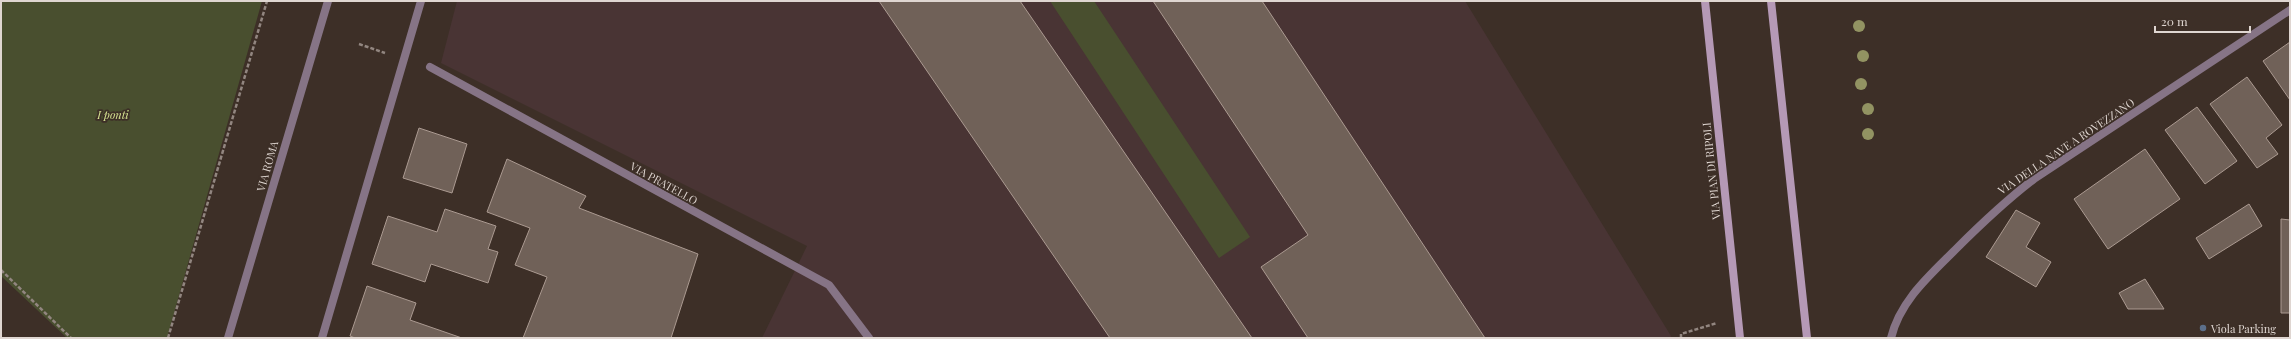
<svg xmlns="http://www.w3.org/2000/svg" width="2291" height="339" font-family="'Playfair Display',serif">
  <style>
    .education { fill: #493434 }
    .green { fill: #494f2f }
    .building { fill: #706158; stroke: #ab9a91 }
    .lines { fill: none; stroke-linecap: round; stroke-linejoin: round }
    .path { stroke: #928680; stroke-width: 2.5; stroke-dasharray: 4 2; stroke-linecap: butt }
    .pedestrian { stroke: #867486; stroke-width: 8 }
    .minor { stroke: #867486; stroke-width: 8 }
    .tertiary { stroke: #867486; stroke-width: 8 }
    .secondary { stroke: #b599b6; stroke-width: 8 }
    .tree { fill: #929362 }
    .service-dot { fill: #5c6f8a; stroke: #3d2f27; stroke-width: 1.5 }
    .labels { text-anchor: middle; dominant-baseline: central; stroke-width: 3.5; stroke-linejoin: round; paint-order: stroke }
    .park-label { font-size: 11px; font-style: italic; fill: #d7e592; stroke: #3d2f27 }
    .street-label { font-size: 11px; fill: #dfd6d1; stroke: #3d2f27 }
    .poi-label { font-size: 11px; fill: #dfd6d1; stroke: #3d2f27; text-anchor: start }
  </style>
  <rect width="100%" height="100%" fill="#3d2f27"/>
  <path class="education" d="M457,1H1465L1671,336L1670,338H762L807,246L441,63Z"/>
  <path class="green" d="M1,1H262L167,338H67L1,276Z
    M1050,1H1094L1250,237L1219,258Z"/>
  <path class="building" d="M879,1H1020L1252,338H1110Z
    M1153,1H1262L1485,338H1308L1261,267L1308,235Z
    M2290,42V100L2263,61Z
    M2247,77L2282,125L2266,138L2278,154L2257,168L2210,104Z
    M2197,107L2237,161L2205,184L2165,130Z
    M419,128L467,144L452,193L403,178Z
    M2145,149L2180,199L2108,249L2074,199Z
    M507,159L586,196L579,208L698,254L671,338H523L547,277L515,265L530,228L487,212Z
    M2249,204L2262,226L2209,259L2196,238Z
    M445,209L496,226L488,249L498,252L488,283L431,264L425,282L372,264L388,216L437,232Z
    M2016,210L2040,223L2026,247L2051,262L2036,287L1986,257Z
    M2281,219L2290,220V313H2281Z
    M2145,279L2164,309H2128L2119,293Z
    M367,286L416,303L410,320L462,338H355L350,336Z"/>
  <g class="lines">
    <path class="path" d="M359,44L385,53
      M1,270L71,338
      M168,338L267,1
      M1681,338V334L1717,323"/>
    <path class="pedestrian" d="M430,67L829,285L869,338"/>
    <path class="minor" d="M228,338L328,1
      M1891,338C1900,301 1929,276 1955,250C1981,224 2004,202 2034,179L2290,10"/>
    <path class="tertiary" d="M322,338L421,1"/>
    <path class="secondary" d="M1705,1L1740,338
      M1771,1L1807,338"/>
  </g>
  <g class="tree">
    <circle cx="1859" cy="26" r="6"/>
    <circle cx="1863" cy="56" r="6"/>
    <circle cx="1861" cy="84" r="6"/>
    <circle cx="1868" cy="109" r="6"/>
    <circle cx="1868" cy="134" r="6"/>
  </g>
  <circle class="service-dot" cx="2203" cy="328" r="4"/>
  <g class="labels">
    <g class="park-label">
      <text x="113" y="114">I ponti</text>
    </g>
    <g class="street-label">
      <text transform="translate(2066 146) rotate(-34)">VIA DELLA NAVE A ROVEZZANO</text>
      <text transform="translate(267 166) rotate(-74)">VIA ROMA</text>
      <text transform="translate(1711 171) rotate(-96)">VIA PIAN DI RIPOLI</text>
      <text transform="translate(664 183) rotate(29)">VIA PRATELLO</text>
    </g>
    <g class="poi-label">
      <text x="2211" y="328">Viola Parking</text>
    </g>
  </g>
  <rect width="2291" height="339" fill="none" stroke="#dfd6d1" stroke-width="4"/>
  <path d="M2155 26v6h95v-6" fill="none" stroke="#dfd6d1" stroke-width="2"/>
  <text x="2161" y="26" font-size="12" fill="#dfd6d1" stroke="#3d2f27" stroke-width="3" paint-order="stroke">20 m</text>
</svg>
